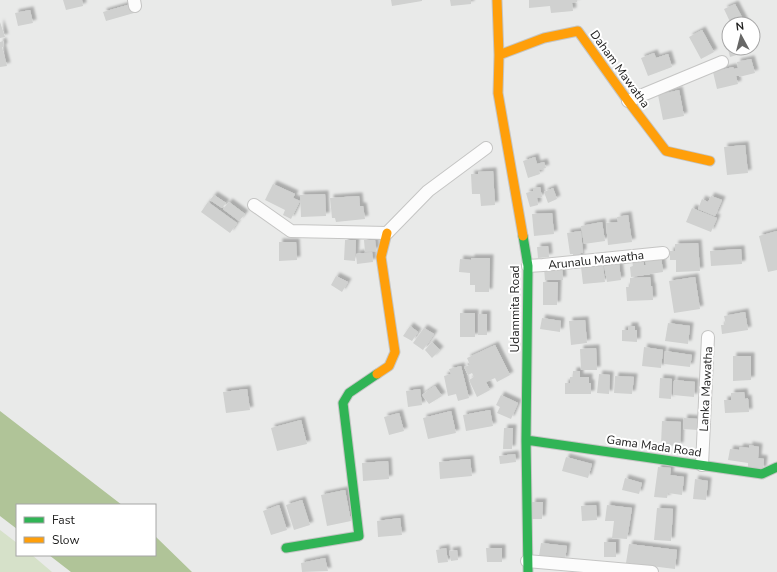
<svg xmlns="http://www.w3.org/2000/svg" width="777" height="572" font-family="'Nunito Sans',sans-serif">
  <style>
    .green { fill: #d6e1c9 }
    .water { fill: #b0c498 }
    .building { fill: #d0d1d0; filter: url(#shadow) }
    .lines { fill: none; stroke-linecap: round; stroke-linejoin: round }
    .street-casing { stroke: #c5c5c4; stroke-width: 14 }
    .fast-casing { stroke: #c5c5c4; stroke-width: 11 }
    .slow-casing { stroke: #c5c5c4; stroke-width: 11 }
    .street { stroke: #fcfcfc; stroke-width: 12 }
    .fast { stroke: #30b455; stroke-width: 9 }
    .slow { stroke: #ff9f0a; stroke-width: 9 }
    .labels { text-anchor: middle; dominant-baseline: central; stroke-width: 4; stroke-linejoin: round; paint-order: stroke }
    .street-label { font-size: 12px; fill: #212120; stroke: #fff }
  </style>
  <defs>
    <filter id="shadow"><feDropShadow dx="3.5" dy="-3.5" stdDeviation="1" flood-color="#0004"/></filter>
  </defs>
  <rect width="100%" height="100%" fill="#e9eae9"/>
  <path class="green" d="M0,530L17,543V555H32L52,572H0Z"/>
  <path class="water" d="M0,411L122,505H17V529L0,516Z
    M155,536L192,572H71L49,555H155Z"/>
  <path class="building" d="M63,0H82L83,6L66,10Z
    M391,0H422V1L392,6Z
    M450,0H471V4L451,6Z
    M529,0H577V2L572,3L573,11L551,13L550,6L529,8Z
    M131,4L134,13L106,21L103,12Z
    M735,4L745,23L742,24H731L724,9Z
    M30,10L33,23L18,26L15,13Z
    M0,22L5,37L0,38Z
    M702,30L714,52L701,59L689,37Z
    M729,37V48H753V50L730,57L725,38Z
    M3,41L4,47H2L7,66L0,67V42Z
    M654,53L656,58L668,54L672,67L648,76L641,58Z
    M751,59L755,73L739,77V76H736L738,84L717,89L713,72L733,67L734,69L738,68L737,62Z
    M679,90L684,116L663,120L658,95Z
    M745,145L748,173L727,175L724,147Z
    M535,157L537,164L544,162L546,168L539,170L540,174L528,178L523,161Z
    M493,171L495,205L481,206L480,194H472L471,174H478V172Z
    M273,184L295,194L293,198L300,201L291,219L283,215L285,210L265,200Z
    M540,187L542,197L537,198L538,205L530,207L526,193L533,191V188Z
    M553,188L557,199L548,203L544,192Z
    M325,194L326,216L301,217L300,195Z
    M214,195L226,203L222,208L210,200Z
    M359,196L360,206H363L365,219L336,222L335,218H332L330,198Z
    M711,196L722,200L715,216L698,209L702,199L708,202Z
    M208,202L237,223L230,233L201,212Z
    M229,202L245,214L239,221L223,209Z
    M692,208L717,218L711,232L686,222Z
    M552,213L554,234L534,236L532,214Z
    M628,215L632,242L608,245L606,223L618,222L617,217Z
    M602,222L605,241L584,244L581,226Z
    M581,231L583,253H580L581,258L573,259V254H570L567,233Z
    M777,231V270L768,272L759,236Z
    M345,240H356L355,261L344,260Z
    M364,240H375L376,251L365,252Z
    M279,242H296L297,260L279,261Z
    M698,243L700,271L676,272V260H670V251H675V244Z
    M548,246L549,257L538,258L537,247Z
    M741,249L742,264L711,266L710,251Z
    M372,252L373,262L357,264L356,254Z
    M661,256L663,272L631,277L630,267L633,266L632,259L643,258L644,265H646L645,259Z
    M471,258H490L489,292H475V285H470V273L459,272L460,259L471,260Z
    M619,263L621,280L607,282L604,265Z
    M603,265L605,282L583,284L581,267Z
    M544,268H562L563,280H545Z
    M336,276L348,282L342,292L331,285Z
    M650,277L651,286H652L653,300L627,301L626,287H630V278Z
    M695,277L700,309L674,313L669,281Z
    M543,282H558L557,305H543Z
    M745,312L748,330L722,334L721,325H726L724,316Z
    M460,313H475V337H460Z
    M478,314H487V335H478Z
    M542,318L561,321L560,332L540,329Z
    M585,320L587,343L571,345L569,321Z
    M668,323L690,326L688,344L665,341Z
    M410,326L418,332L412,341L403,336Z
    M628,326H635V330H637V342L622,341V330H628Z
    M424,328L434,334L423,350L413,343Z
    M432,342L440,350L432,358L425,350Z
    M495,345L510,375L497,382L495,378L486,382L490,390L477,397L469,380L474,377L472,373L468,375L464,367L470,365L467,358Z
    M644,347L663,350L661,368L642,366Z
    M596,348L597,370H581L580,349Z
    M665,351L692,355L690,367L664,364Z
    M733,356H751V380L733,381Z
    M461,366L469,398L458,401L456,394L448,396L444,376L451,374L449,369Z
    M573,371H580V377H589V383H591V394H565V383H570V377H573Z
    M599,374L610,375L609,394L597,393Z
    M615,376L634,377L632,394L614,393Z
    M660,378L672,379L671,399L659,398Z
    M674,380L695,382L694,397L673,395Z
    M435,386L442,396L429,404L422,395Z
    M247,389L250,410L226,413L223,392Z
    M420,389L422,405L408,407L406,391Z
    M744,392L745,399L748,398L749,412L725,413L724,400H731V393Z
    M501,395L518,403L511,419L497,413L500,407L496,405Z
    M490,410L493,426L466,431L463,415Z
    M451,411L456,433L428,439L423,418Z
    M399,413L404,431L389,435L384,417Z
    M684,418L698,419V430L683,429Z
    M301,420L307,444L277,451L271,428Z
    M662,421L681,422L680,446L661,445Z
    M504,428H513L512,449H503Z
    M749,445L759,447L758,458L764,459L763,470L748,468V463L728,460L730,449L739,450L740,447L749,448Z
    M515,454L516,462L500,464L499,456Z
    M566,457L592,464L588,478L562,471Z
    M470,459L472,476L440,479L439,462Z
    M388,461L389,479L363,481L362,463Z
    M658,467L671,468L670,475L684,477L682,495L668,493L667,498L654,497Z
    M625,478L642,483L639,494L622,490Z
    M695,479L708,481L706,500L693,499Z
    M345,490L351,521L327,526L321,495Z
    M302,500L310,525L294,530L286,505Z
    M532,502H543L542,519H531Z
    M279,505L287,530L271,535L263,511Z
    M596,505L597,520L582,521L581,506Z
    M607,505L632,508L627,539L612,538L614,521H605Z
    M657,508L673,509L671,541L654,540Z
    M400,518L402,535L378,537L377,521Z
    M604,542H616V557H604Z
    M541,543L567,546L565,560L539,556Z
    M629,544L677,550L675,569L626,563Z
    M446,548L448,562L438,563L436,550Z
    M486,548H502V562H487Z
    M457,550L458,560L451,561L449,551Z
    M325,558L328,571L302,572L301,563Z"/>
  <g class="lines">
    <g class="street-casing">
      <path id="street" d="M134,0L135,6
        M628,101L722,62
        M254,205L291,231L387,233L428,191L486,148
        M528,266L543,265L663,253
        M702,465L708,337
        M527,561L652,572"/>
    </g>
    <g class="fast-casing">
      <path id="fast" d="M523,236L528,266L526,440L528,572
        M526,440L762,474L777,467
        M286,548L359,536L343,403L349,393L377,374"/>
    </g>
    <g class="slow-casing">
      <path id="slow" d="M497,0L499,55L498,93L523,236
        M499,55L544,38L578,31L628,101L666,151L710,161
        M377,374L389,366L395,352L381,257L387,233"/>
    </g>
    <use href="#street" class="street"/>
    <use href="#fast" class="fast"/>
    <use href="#slow" class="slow"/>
  </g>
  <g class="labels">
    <g class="street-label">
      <text transform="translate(620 69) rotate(54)">Daham Mawatha</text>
      <text transform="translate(596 260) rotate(-6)">Arunalu Mawatha</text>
      <text transform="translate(515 309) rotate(-90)">Udammita Road</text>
      <text transform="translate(706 389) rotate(-87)">Lanka Mawatha</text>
      <text transform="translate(654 446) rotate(8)">Gama Mada Road</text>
    </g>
  </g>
  <rect x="16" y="504" width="140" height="52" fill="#ffffff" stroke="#a6a6a6"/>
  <rect x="24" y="517" width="20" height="6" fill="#30b455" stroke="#a6a6a6"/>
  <text x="52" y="524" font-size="12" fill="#212120">Fast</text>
  <rect x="24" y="537" width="20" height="6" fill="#ff9f0a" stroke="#a6a6a6"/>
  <text x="52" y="544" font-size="12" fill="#212120">Slow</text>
  <g transform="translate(741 36) rotate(353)"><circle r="19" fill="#ffffff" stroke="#a6a6a6"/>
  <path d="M0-3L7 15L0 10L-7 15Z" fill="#676766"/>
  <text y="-6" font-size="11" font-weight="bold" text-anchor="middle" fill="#212120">N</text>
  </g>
</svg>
